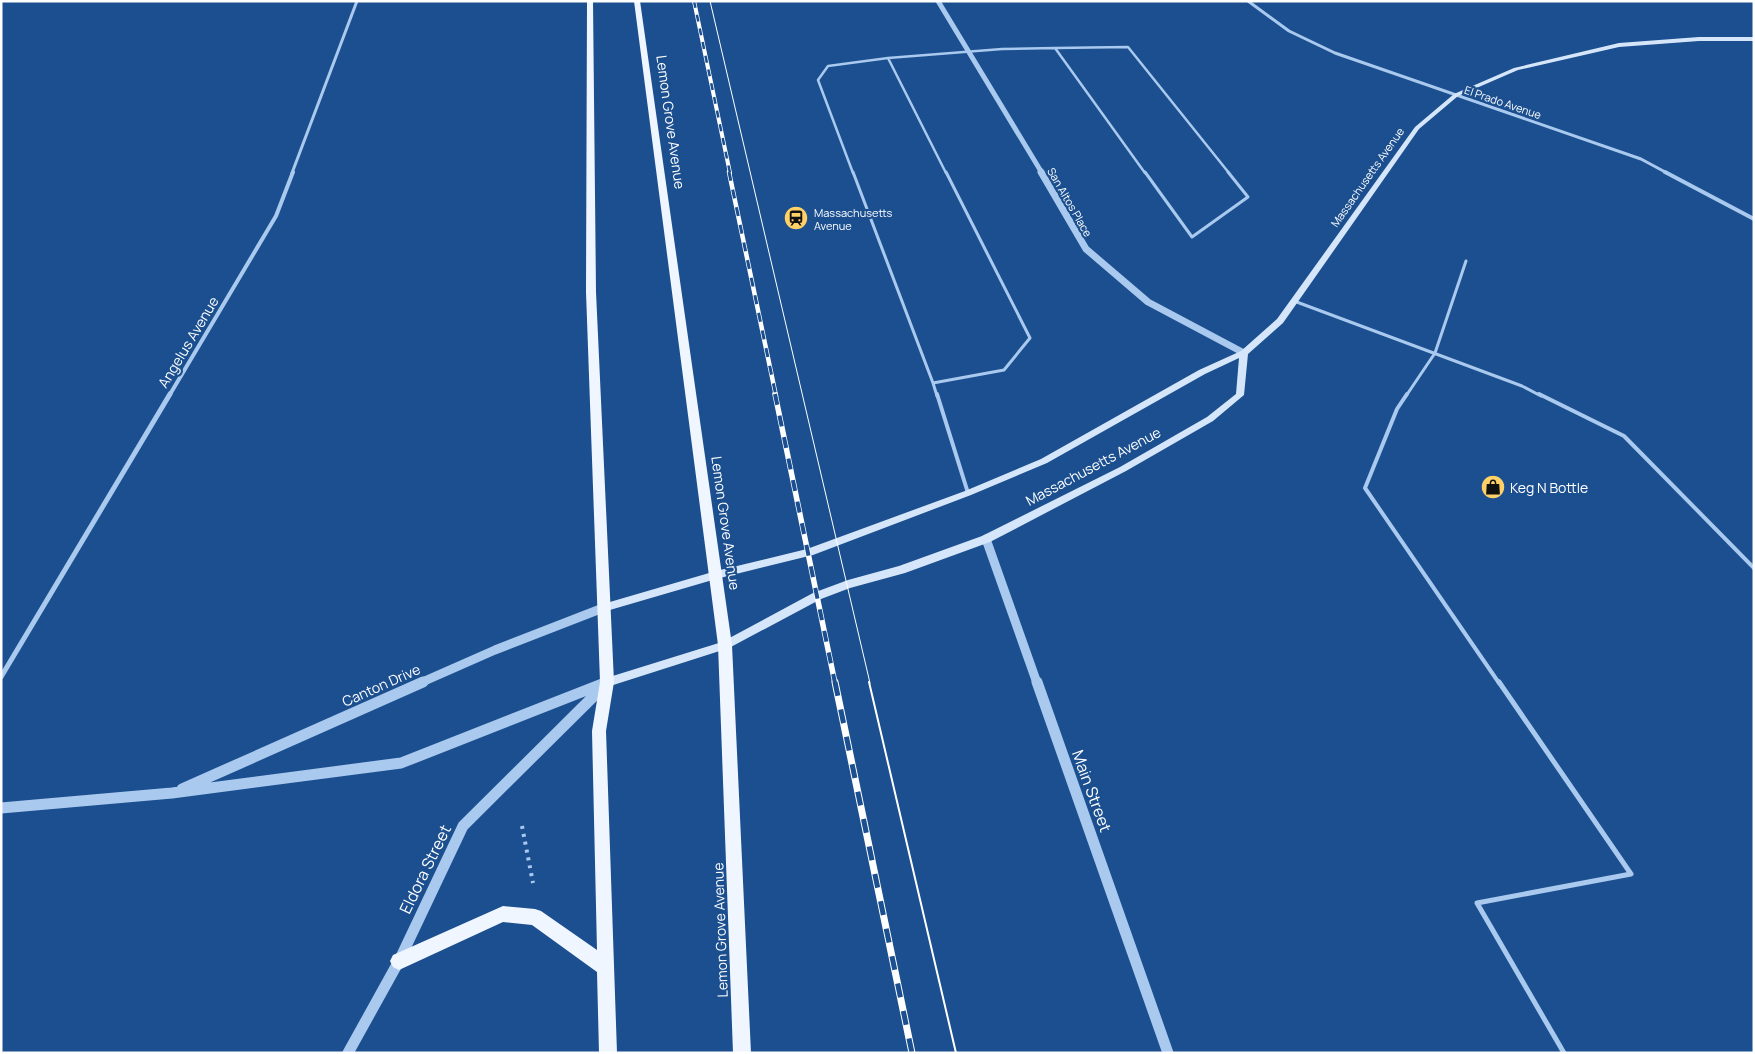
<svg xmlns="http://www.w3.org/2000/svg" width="1755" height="1054" font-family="Manrope,sans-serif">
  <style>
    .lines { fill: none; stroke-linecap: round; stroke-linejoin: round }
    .path { stroke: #a9c9ee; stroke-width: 4; stroke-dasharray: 3 5; stroke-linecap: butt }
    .service-far3 { stroke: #a9c9ee; stroke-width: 2.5 }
    .service-far2 { stroke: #a9c9ee; stroke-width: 3 }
    .service-far1 { stroke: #a9c9ee; stroke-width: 4 }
    .service { stroke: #a9c9ee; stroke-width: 5 }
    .minor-far2 { stroke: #a9c9ee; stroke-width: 3 }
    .minor-far1 { stroke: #a9c9ee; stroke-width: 4 }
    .minor { stroke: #a9c9ee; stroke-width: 5 }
    .tertiary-far3 { stroke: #a9c9ee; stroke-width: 5 }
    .tertiary-far2 { stroke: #a9c9ee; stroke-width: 7 }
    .tertiary-far1 { stroke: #a9c9ee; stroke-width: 9 }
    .tertiary { stroke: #a9c9ee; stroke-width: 11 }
    .secondary { fill: #d6e6fa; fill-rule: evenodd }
    .primary { fill: #f0f6ff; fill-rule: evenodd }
    .tram-far1 { stroke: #fff; stroke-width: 1 }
    .tram { stroke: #fff; stroke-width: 2 }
    .rail-far3-casing { stroke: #fff; stroke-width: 4 }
    .rail-far2-casing { stroke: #fff; stroke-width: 4.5 }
    .rail-far1-casing { stroke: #fff; stroke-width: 5.5 }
    .rail-casing { stroke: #fff; stroke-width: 7 }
    .rail-far3 { stroke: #1b4f8f; stroke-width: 2.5; stroke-dasharray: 7; stroke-linecap: butt }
    .rail-far2 { stroke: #1b4f8f; stroke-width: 3; stroke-dasharray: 9; stroke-linecap: butt }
    .rail-far1 { stroke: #1b4f8f; stroke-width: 4; stroke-dasharray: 11; stroke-linecap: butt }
    .rail { stroke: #1b4f8f; stroke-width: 5; stroke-dasharray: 14; stroke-linecap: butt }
    .labels { text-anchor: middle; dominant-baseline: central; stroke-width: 4.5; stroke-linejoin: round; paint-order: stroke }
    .far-street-label { font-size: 11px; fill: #fff; stroke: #1b4f8f }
    .far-poi-label { font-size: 11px; fill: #fff; stroke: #1b4f8f; text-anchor: start }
    .street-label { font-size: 14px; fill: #fff; stroke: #1b4f8f }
    .poi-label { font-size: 14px; fill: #fff; stroke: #1b4f8f; text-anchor: start }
    .near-street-label { font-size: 16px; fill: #fff; stroke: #1b4f8f }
  </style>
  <rect width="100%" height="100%" fill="#1b4f8f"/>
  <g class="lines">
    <path class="path" d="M522,826L533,883"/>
    <path class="service-far3" d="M1055,48L1145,173
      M1055,48L1128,47L1229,173
      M888,58L1002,49L1055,48
      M853,173L818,80L828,66L888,58L946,173"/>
    <path class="service-far2" d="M853,172L933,383
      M1145,172L1192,237L1248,197L1228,172
      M1294,301L1522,386L1541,396
      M933,383L937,396
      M933,383L1004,370L1030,338L946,172
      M1406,396L1435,353L1466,261"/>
    <path class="service-far1" d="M937,394L968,493
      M1407,394L1397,409L1365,488L1499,683
      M1539,394L1624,436L1754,568"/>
    <path class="service" d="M1499,682L1631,874L1477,903L1564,1053"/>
    <path class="minor-far2" d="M1248,1L1289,31L1335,53L1641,159L1667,173
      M292,173L357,1"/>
    <path class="minor-far1" d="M1665,172L1754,219
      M169,396L276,216L293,172"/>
    <path class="minor" d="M1,677L170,394"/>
    <path class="tertiary-far3" d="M938,1L1042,173"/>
    <path class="tertiary-far2" d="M1041,172L1086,249L1148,302L1244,353"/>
    <path class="tertiary-far1" d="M986,539L1037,683
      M420,683L495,650L603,608
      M604,683L607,682"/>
    <path class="tertiary" d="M1037,682L1168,1053
      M182,789L423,682
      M1,808L172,793L401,763L607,682
      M348,1053L399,961L463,826L604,686"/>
    <path class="secondary" d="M1699,37H1754V41H1699L1619,47L1518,70L1458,96L1419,129L1283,323L1248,354L1244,395L1213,421L1126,471L990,542L905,573L850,588L821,599L729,648L607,687L603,685L601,682L603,679L722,642L813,593L848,580L899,566L982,536L1120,467L1207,417L1236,394L1239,358L1205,374L1047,463L971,495L813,555L716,579L603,612L599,611L598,608L599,605L603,604L716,571L807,549L965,491L1041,459L1199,370L1241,351L1277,319L1415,127L1454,94L1514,68L1619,43Z"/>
    <path class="primary" d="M587,1H593L596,292L614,682L606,731L617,1053H599L597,972L532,925L503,922L399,970L393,967L390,961L393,955L503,906L535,909L541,911L597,950L592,731L600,682L586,292Z
      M634,1H640L732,645L751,1053H733L718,645Z"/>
    <path class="tram-far1" d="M710,1L870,683"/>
    <path class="tram" d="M869,682L956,1053"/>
    <g class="rail-far3-casing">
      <path id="rail-far3" d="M694,1L730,173"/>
    </g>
    <g class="rail-far2-casing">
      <path id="rail-far2" d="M729,172L776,396"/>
    </g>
    <g class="rail-far1-casing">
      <path id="rail-far1" d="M775,394L835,683"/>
    </g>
    <g class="rail-casing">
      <path id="rail" d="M835,682L912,1053"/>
    </g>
    <use href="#rail-far3" class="rail-far3"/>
    <use href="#rail-far2" class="rail-far2"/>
    <use href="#rail-far1" class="rail-far1"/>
    <use href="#rail" class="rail"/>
  </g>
  <defs>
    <g id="station-disc" transform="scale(1.25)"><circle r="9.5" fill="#ffd166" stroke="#1b4f8f"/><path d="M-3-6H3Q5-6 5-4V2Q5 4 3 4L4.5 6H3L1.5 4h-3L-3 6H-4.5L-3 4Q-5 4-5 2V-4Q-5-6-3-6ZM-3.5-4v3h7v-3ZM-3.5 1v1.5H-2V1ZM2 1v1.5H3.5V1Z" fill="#111"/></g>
    <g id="shop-disc" transform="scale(1.25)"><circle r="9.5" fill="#ffd166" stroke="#1b4f8f"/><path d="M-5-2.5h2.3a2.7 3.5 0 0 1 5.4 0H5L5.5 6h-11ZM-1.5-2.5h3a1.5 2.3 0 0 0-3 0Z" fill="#111"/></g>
  </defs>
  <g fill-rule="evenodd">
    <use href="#station-disc" x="796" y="218"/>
    <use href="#shop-disc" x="1493" y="487"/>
  </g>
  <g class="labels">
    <g class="far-street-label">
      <text transform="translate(1503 102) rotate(19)">El Prado Avenue</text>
      <text transform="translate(1367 177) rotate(-55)">Massachusetts Avenue</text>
      <text transform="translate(1070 202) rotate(60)">San Altos Place</text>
    </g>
    <g class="far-poi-label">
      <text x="814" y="212">Massachusetts<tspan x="814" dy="13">Avenue</tspan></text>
    </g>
    <g class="street-label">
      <text transform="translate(671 122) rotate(82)">Lemon Grove Avenue</text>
      <text transform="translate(188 342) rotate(-59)">Angelus Avenue</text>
      <text transform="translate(1093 466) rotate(-28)">Massachusetts Avenue</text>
      <text transform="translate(726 523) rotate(82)">Lemon Grove Avenue</text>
      <text transform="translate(381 685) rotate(-24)">Canton Drive</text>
      <text transform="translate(720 930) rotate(-92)">Lemon Grove Avenue</text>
    </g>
    <g class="poi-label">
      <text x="1510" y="487">Keg N Bottle</text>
    </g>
    <g class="near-street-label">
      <text transform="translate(1092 791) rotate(70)">Main Street</text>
      <text transform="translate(425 869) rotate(-64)">Eldora Street</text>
    </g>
  </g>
  <rect width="1755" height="1054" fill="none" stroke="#ffffff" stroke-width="5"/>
</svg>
